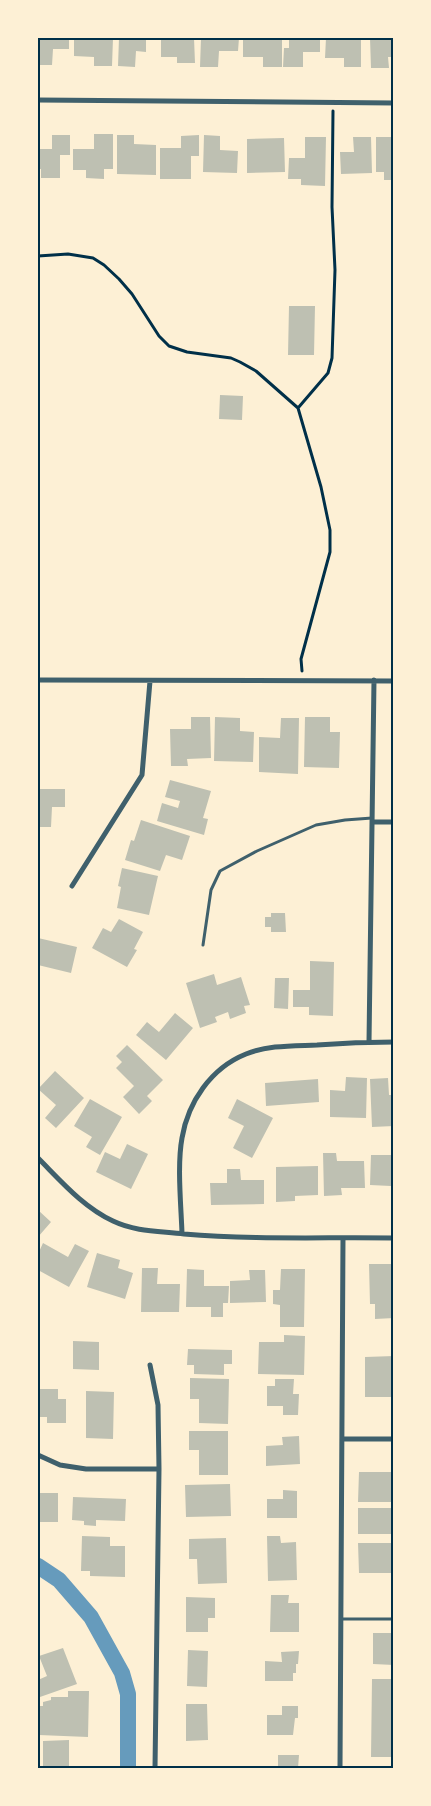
<svg xmlns="http://www.w3.org/2000/svg" width="431" height="1806" font-family="Bitter,serif">
  <style>
    .lines { fill: none; stroke-linecap: round; stroke-linejoin: round }
    .canal { stroke: #669bbc; stroke-width: 16 }
    .building { fill: #bec0b2 }
    .path { stroke: #003049; stroke-width: 3 }
    .service { stroke: #3f606c; stroke-width: 3 }
    .minor { stroke: #3f606c; stroke-width: 5 }
    .neatline { fill: none; stroke: #003049; stroke-width: 2 }
  </style>
  <rect width="100%" height="100%" fill="#fdf0d5"/>
  <g class="lines">
    <path class="canal" d="M38,1566L59,1580L91,1617L122,1673L128,1694V1768"/>
  </g>
  <path class="building" d="M38,38H69V49H53L52,65H38Z
    M74,38H113L112,66H94V57L74,56Z
    M119,38H137V39L146,40V52L136,51L135,67L118,66Z
    M161,38H194L195,63H177V57H161Z
    M201,38H239L238,51H219L218,67H200Z
    M243,38H282V67H263V57H243Z
    M289,38H320V52H303V67H283L284,48H289Z
    M326,38H361V67H344V58H325Z
    M370,38H394V57H388L389,68H371Z
    M94,134H113V169H104V179L86,178V170H73V149H94Z
    M52,135H70V155H60V178H41V169H38V149H52Z
    M117,135H134V144L156,145V175L117,174Z
    M199,135V156H191V179H160V148H181V136Z
    M204,135L220,136V150L238,151L237,173L203,172Z
    M305,137H326L325,186L301,185V179H288L289,158H305Z
    M353,137H371L372,173L341,174L340,152H354Z
    M376,137H393L394,180H384V172H376Z
    M284,138L285,172L247,173V139Z
    M289,306H315L314,355H288Z
    M220,395L243,396L242,420L219,419Z
    M191,717H210L211,758L187,759L188,766H171L170,729H191Z
    M215,717L240,718V731L254,732L253,762L214,761Z
    M305,717H330V732H340L339,768L304,767Z
    M281,718H299L298,774L259,772V737L280,738Z
    M170,780L211,791L203,818L208,819L204,835L157,821L162,803L178,808L180,801L165,797Z
    M38,789H65V807H52L51,827H38Z
    M141,820L190,836L182,860L166,855L160,871L125,860L131,840L134,841Z
    M122,868L158,876L149,915L117,908L121,887L118,886Z
    M271,913H285L286,932H271V927H265V917H271Z
    M119,919L143,932L134,949L137,950L127,967L92,948L103,928L111,932Z
    M38,938L77,947L71,973L38,965Z
    M310,961L334,962L333,1016L309,1015V1007H293V990H310Z
    M214,974L217,985L241,977L250,1005L244,1006L246,1013L230,1019L228,1012L215,1017L217,1022L200,1028L186,983Z
    M275,978H289L288,1009L274,1008Z
    M175,1013L193,1028L166,1060L136,1035L147,1022L159,1032Z
    M127,1045L163,1080L147,1096L152,1101L139,1114L123,1097L134,1086L116,1068L122,1062L116,1056Z
    M55,1071L84,1098L56,1128L45,1118L56,1105L38,1089Z
    M346,1077L367,1078L366,1118L330,1117V1090L345,1091Z
    M388,1078L389,1095H394V1126L372,1127L370,1079Z
    M318,1079L319,1102L266,1106L265,1083Z
    M90,1099L122,1117L100,1155L86,1147L92,1137L74,1126Z
    M237,1099L273,1118L252,1158L233,1148L244,1126L228,1118Z
    M127,1144L148,1154L131,1189L96,1172L105,1152L120,1159Z
    M323,1153H336L337,1161H364L365,1188H341L342,1195L324,1196Z
    M371,1155H394V1203H391V1186L370,1185Z
    M318,1166V1195L295,1196V1201L276,1202V1167Z
    M227,1169H240L241,1180H264V1204L211,1205L210,1183H227Z
    M38,1210L51,1222L38,1237Z
    M43,1243L68,1257L75,1244L89,1251L69,1287L38,1270V1254Z
    M97,1253L120,1260L118,1268L133,1273L125,1299L87,1287Z
    M369,1264H394V1318L375,1319V1304H370Z
    M142,1268H158L157,1284H180L179,1312H141Z
    M187,1269L204,1270V1286H229L228,1303H223V1317H211V1307H186Z
    M281,1269H305L304,1327H280V1305L273,1304V1290H280Z
    M249,1270H265L266,1302L230,1303V1281L250,1280Z
    M284,1335L305,1336L304,1375L258,1374L259,1342H284Z
    M73,1341L99,1342V1370L73,1369Z
    M188,1349L232,1350V1364H224V1375L194,1374V1365H187Z
    M394,1356V1397H365V1357Z
    M190,1378L229,1379L228,1424L199,1423V1399H190Z
    M275,1379H294L293,1394H299L298,1415H283V1406H267V1386H275Z
    M38,1389H58V1399H66V1423H47V1417H38Z
    M86,1391L114,1392L113,1439L86,1438Z
    M189,1431H228V1475H199V1450H189Z
    M299,1436L300,1464L266,1466V1446L283,1445L282,1437Z
    M359,1472H394V1502H358Z
    M230,1484L231,1516L186,1517L185,1485Z
    M283,1490L297,1491V1518H267V1499H283Z
    M38,1493H58V1522H38Z
    M73,1497L126,1499L125,1521L96,1520V1526L84,1525V1521L72,1520Z
    M358,1508H394V1534H358Z
    M82,1536L110,1537V1546H125V1577L90,1576V1571H81Z
    M267,1536H280L281,1543L296,1542L297,1580L268,1581Z
    M226,1538L227,1583L198,1584L197,1559H189V1539Z
    M358,1543H394V1573H359Z
    M271,1595H289L288,1603H299V1632H270Z
    M186,1597L215,1598V1618H208V1632H186Z
    M373,1633H394V1665L373,1664Z
    M63,1648L77,1684L40,1697L38,1690V1680L47,1676L39,1656Z
    M188,1650L208,1651L207,1687L187,1686Z
    M299,1651L298,1664H296V1673H293V1681H265V1661L282,1662L281,1652Z
    M372,1679H394V1757H371Z
    M68,1691H89L88,1737L39,1735L40,1706H43V1702L51,1700V1697H68Z
    M186,1704H207L208,1740L186,1741Z
    M282,1706H298V1718H295L293,1735H267V1715H282Z
    M69,1740V1768H43V1741Z
    M278,1755H299L298,1768H278Z
    M187,1766L232,1767V1768H187Z"/>
  <g class="lines">
    <path class="path" d="M38,256L68,254L93,258L104,265L119,279L132,294L159,336L169,346L187,352L231,358L240,362L256,371L298,408L321,487L330,530V552L301,659L302,671
      M298,408L328,373L332,358L335,270L332,207L333,111"/>
    <path class="service" d="M203,945L211,890L220,871L257,851L316,825L345,820L372,818
      M341,1619H394"/>
    <path class="minor" d="M38,100L394,103
      M38,680L394,681
      M373,822H394
      M72,886L142,775L150,681
      M369,1042L374,680
      M38,1158C61,1181 83,1207 113,1221C136,1232 159,1231 184,1234C253,1240 324,1237 394,1238
      M182,1233C181,1205 177,1165 182,1138C188,1102 211,1068 246,1054C268,1045 294,1046 317,1045C343,1043 368,1042 394,1042
      M150,1365L158,1405L159,1469L155,1768
      M342,1439H394
      M38,1455L60,1465L86,1469H159
      M340,1768L343,1238"/>
  </g>
  <rect width="431" height="1806" fill="none" stroke="#fdf0d5" stroke-width="78"/>
  <rect x="39" y="39" width="353" height="1728" class="neatline"/>
</svg>
